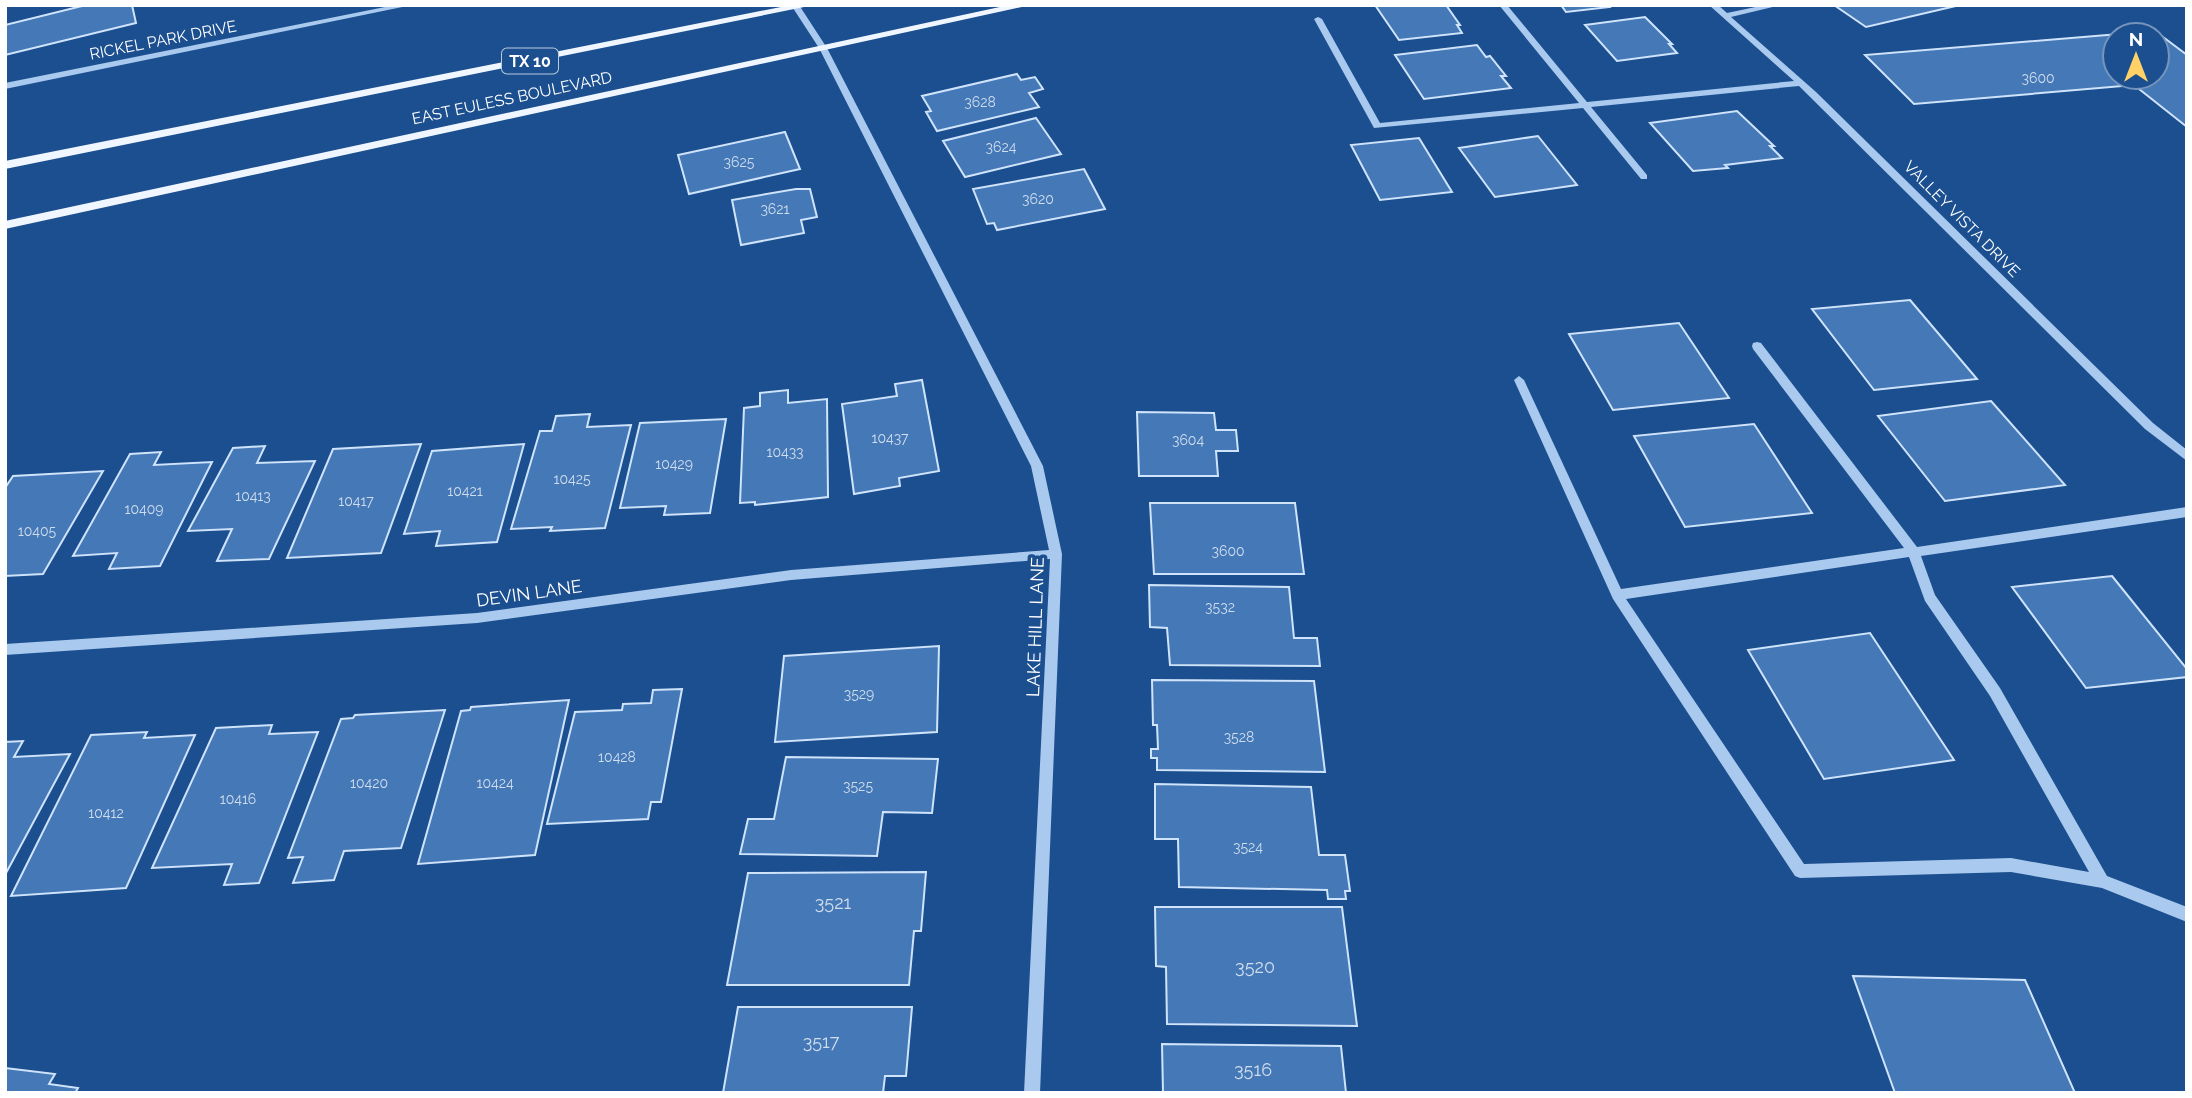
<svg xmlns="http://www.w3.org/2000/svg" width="2192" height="1098" font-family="Raleway,sans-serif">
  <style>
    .building { fill: #4478b7; stroke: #cfe3fa; stroke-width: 2; fill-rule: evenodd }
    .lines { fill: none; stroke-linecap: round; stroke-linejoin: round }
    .minor { fill: #a9c9ee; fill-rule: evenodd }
    .major { fill: #f0f6ff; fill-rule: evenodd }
    .labels { text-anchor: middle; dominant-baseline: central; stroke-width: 7; stroke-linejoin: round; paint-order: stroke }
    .number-label { font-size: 14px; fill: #d0dded }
    .far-street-label { font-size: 16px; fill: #fff; stroke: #1b4f8f }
    .shield { fill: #1b4f8f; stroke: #bbcadd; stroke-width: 2 }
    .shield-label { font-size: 16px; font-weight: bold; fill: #fff }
    .street-label { font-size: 18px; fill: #fff; stroke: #1b4f8f }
    .near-number-label { font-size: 18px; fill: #d0dded }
  </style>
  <rect width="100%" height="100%" fill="#1b4f8f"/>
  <path class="building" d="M86,5H132L136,23L5,55V25Z
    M1375,5H1446L1460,25H1457L1462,33L1399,40Z
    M1561,5H1609L1610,7L1566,12Z
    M1834,5H1960L1866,27Z
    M1645,17L1672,44H1669L1677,53L1617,61L1585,25Z
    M2155,31L2187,55V127L2134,85L1914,104L1865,55ZM2115,35H2157V77H2115Z
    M1477,45L1486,57L1490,56L1506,76H1501L1511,88L1424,99L1395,55Z
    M1017,74L1021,80L1035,77L1043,89L1029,93L1039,107L937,131L926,112L931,111L922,96Z
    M1737,111L1774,146H1770L1782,158L1725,165L1728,168L1693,171L1650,123Z
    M1036,118L1061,154L965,177L943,141Z
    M785,132L800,169L689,194L678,155Z
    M1538,136L1577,185L1495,197L1459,148Z
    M1419,138L1452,192L1380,200L1351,145Z
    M1084,169L1105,209L997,230L994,223L987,224L973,189Z
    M796,189H810L817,217L801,220L804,233L741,245L732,200Z
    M1910,300L1977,379L1874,390L1812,309Z
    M1679,323L1729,398L1613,410L1569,334Z
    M922,380L939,471L899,478L900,486L854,494L842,404L897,396L895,384Z
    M788,390V403L827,399L828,497L755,505V502L740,503L744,408L760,406V393Z
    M1991,401L2065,485L1945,501L1878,416Z
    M1137,412L1214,413L1216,430H1236L1238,451H1216L1218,476H1139Z
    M590,414L587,427L631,425L605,528L550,531L552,527L511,529L540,431H552L556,416Z
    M726,419L710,513L664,515L666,506L620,508L640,423Z
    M1754,424L1812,513L1685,527L1634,436Z
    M421,444L381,553L287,558L333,449Z
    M524,444L497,542L436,546L440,531L404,534L432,451Z
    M265,446L257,463L315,461L269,559L217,561L232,529L188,531L233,448Z
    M161,452L154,465L212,462L160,566L109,569L117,553L73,556L130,454Z
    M103,471L43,574L5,576V488L13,476Z
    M1150,503H1295L1304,574H1154Z
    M2112,576L2187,669V677L2086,688L2012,587Z
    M1149,585L1289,587L1294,638H1317L1320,666L1170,665L1167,628L1150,627Z
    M1870,633L1954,760L1824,779L1748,650Z
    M939,646L937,732L775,742L784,656Z
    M1152,680L1314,681L1325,772L1157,770V758H1151V749H1158L1157,725H1153Z
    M682,689L661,802H651L648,819L547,824L575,712L622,710L623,704L651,703L653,690Z
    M569,700L535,855L418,864L461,711L470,710L471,707Z
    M445,710L401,848L344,851L334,880L293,883L303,857L288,858L341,719L353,718L355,715Z
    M272,725L269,734L318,732L259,883L224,885L232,864L152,868L216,728Z
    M147,732L144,738L195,735L126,888L11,896L91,735Z
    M23,741L14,757L70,754L5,875V742Z
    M786,757L938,759L932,813L883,812L877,856L740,854L748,819H774Z
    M1155,784L1311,787L1319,855H1345L1350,891H1345L1346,899H1328L1327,890L1179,887L1178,839H1155Z
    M926,872L921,931H914L909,985H727L748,873Z
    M1155,907H1342L1357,1026L1167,1024L1166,967L1156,966Z
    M1853,976L2025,980L2075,1093H1895Z
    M738,1007H912L906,1076H885L883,1093H723Z
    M1162,1044L1341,1046L1346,1093H1163Z
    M5,1068L55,1074L49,1084L78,1088L75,1093H5Z"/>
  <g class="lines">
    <path class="minor" d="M395,5H412L5,89V83Z
      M791,5H799L827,48L1043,466L1062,554L1040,1093H1024L1050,559L791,580L477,623L5,655V644L477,613L791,570L1049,550L1031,466L819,48Z
      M1499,5H1507L1587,102L1794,81L1709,5H1718L1727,13L1765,5H1781L1731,17L1816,92L2153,423L2187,450V461L2145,429L1799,86L1591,107L1647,175V179H1641L1583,108L1374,128L1314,19L1318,17L1322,19L1380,123L1579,103Z
      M2180,5H2187V8Z
      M1757,342L1761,343L1917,547L2187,507V517L1921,556L1935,595L2000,688L2107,876L2187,907V922L2102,888L2011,872L1800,878L1795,876L1613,599L1514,380L1519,376L1524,380L1621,589L1904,548L1753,349L1752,346L1753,343ZM1909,557L1925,601L1990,696L2089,872L2011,858L1804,864L1626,599Z"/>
    <path class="major" d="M791,5H814L5,169V161Z
      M1009,5H1031L5,229V221Z"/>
  </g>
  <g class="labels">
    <g class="number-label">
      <text x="2038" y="78">3600</text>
      <text x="980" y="102">3628</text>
      <text x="1001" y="147">3624</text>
      <text x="739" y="162">3625</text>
      <text x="1038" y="199">3620</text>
      <text x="775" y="209">3621</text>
      <text x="890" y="438">10437</text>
      <text x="1188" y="440">3604</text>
      <text x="785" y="452">10433</text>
      <text x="674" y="464">10429</text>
      <text x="572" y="479">10425</text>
      <text x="465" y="491">10421</text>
      <text x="253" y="496">10413</text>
      <text x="356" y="501">10417</text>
      <text x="144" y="509">10409</text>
      <text x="37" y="531">10405</text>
      <text x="1228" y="551">3600</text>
      <text x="1220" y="607">3532</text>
      <text x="859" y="694">3529</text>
      <text x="1239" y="737">3528</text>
      <text x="617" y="757">10428</text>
      <text x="369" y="783">10420</text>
      <text x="495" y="783">10424</text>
      <text x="858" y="786">3525</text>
      <text x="238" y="799">10416</text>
      <text x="106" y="813">10412</text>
      <text x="1248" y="847">3524</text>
    </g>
    <g class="far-street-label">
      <text transform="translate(163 40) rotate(-11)">RICKEL PARK DRIVE</text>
      <text transform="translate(512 98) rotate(-12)">EAST EULESS BOULEVARD</text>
      <text transform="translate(1962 219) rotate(45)">VALLEY VISTA DRIVE</text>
    </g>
    <rect class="shield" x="502" y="48.5" width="56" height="25" rx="5"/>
    <g class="shield-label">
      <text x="530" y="61">TX 10</text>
    </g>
    <g class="street-label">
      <text transform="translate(529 593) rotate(-8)">DEVIN LANE</text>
      <text transform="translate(1035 627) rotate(-88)">LAKE HILL LANE</text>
    </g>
    <g class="near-number-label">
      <text x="833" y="902">3521</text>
      <text x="1255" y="966">3520</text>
      <text x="821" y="1041">3517</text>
      <text x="1253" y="1069">3516</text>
    </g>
  </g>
  <rect width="2192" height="1098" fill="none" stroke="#ffffff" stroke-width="14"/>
  <g transform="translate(2136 56)"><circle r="33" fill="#1b4f8f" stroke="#7695bc" stroke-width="2"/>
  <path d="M0-5L12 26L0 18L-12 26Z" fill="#ffd166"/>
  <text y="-10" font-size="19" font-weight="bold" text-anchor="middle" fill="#ffffff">N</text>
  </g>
</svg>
